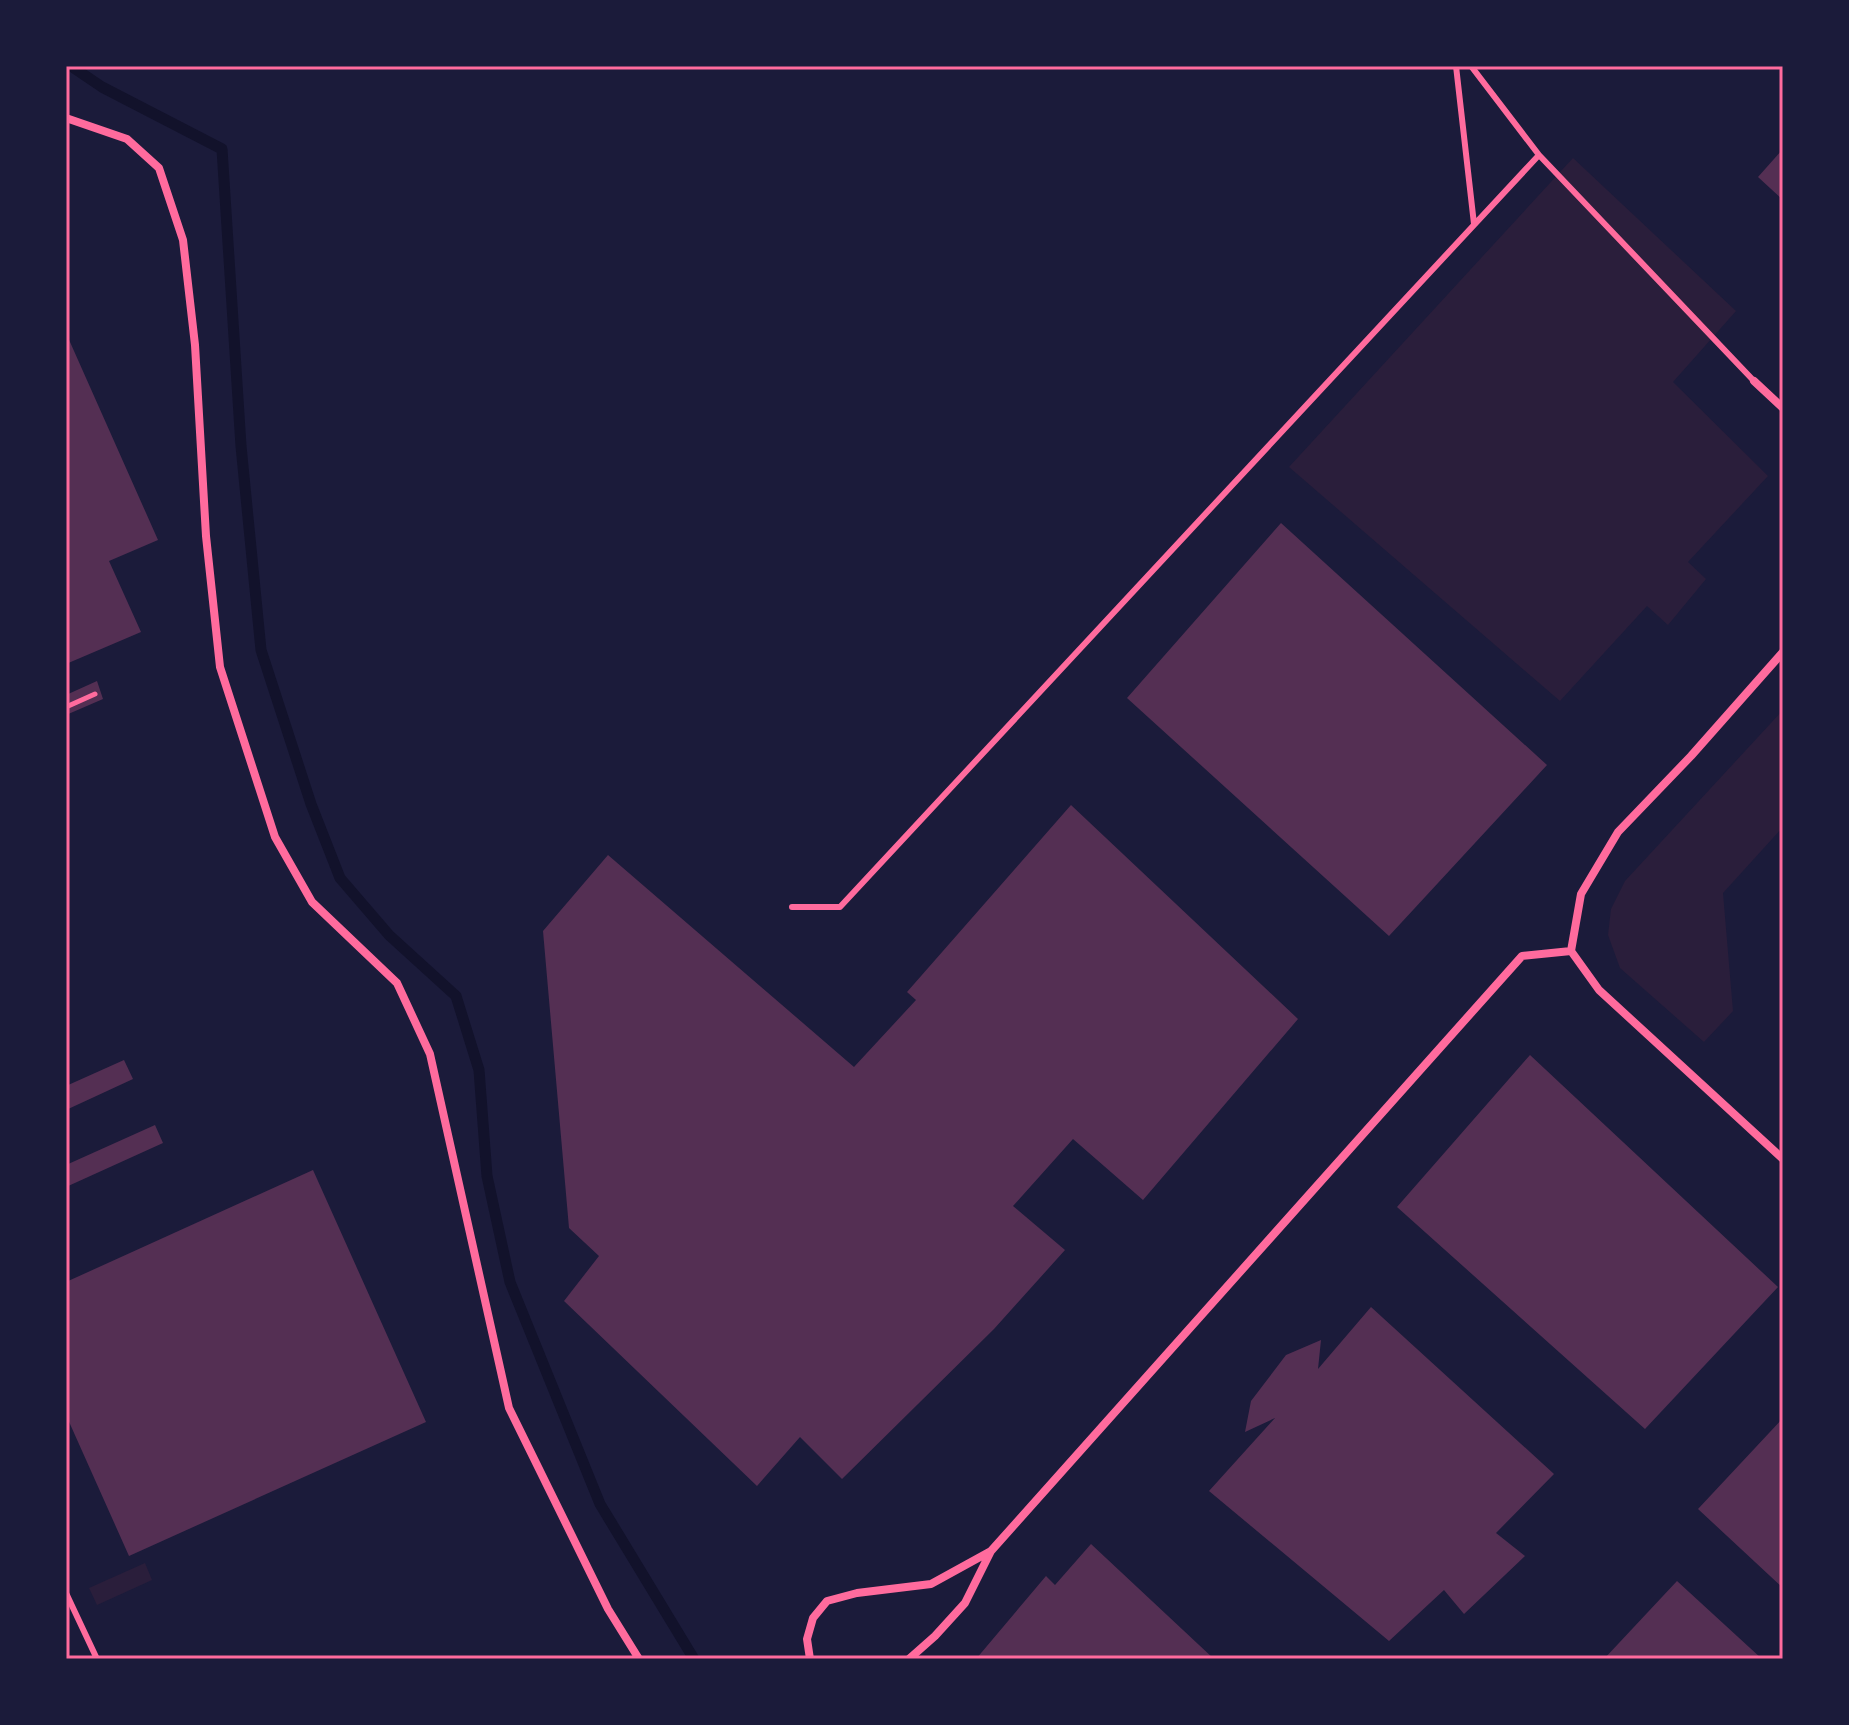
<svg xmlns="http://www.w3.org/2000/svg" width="1849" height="1725" font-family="'DM Sans',sans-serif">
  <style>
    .green { fill: #2a1e3b }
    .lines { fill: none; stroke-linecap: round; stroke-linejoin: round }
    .stream { stroke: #12122b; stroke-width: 11 }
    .building { fill: #542f53 }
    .path { stroke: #ff6b9d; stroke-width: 5 }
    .service { stroke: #ff6b9d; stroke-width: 6 }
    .minor { stroke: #ff6b9d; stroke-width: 8 }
    .neatline { fill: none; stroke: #ff6b9d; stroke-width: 3 }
  </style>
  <rect width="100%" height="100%" fill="#1b1b3a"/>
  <path class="green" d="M1573,158L1736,311L1673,382L1768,476L1688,562L1706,579L1668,625L1647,606L1560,701L1289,467Z
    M1783,710V827L1723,893L1733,1011L1704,1042L1620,968L1608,935L1611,909L1625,881Z
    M145,1563L152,1580L97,1605L89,1588Z"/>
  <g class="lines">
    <path class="stream" d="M71,66L102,87L222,149L241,446L261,650L311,804L340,878L389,935L456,996L479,1070L487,1176L510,1282L600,1504L694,1659"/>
  </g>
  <path class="building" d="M1783,149V200L1758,177Z
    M66,333L158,540L109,561L141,632L66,664Z
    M1281,523L1547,765L1389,936L1127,698Z
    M97,681L103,699L66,715V695Z
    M1071,805L1298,1019L1143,1200L1073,1139L1013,1206L1065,1250L994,1329L842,1479L800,1437L757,1486L564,1301L599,1256L569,1228L543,931L608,855L854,1067L916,1000L907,992Z
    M1530,1055L1778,1287L1645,1429L1397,1207Z
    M124,1060L133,1079L66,1110V1086Z
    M155,1125L163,1143L66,1187V1165Z
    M313,1170L426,1422L129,1556L66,1415V1282Z
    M1371,1307L1554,1474L1496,1533L1525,1556L1464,1614L1444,1590L1389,1641L1209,1491L1275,1418L1245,1432L1251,1401L1286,1355L1321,1340L1318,1369Z
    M1783,1418V1588L1698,1509Z
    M1091,1544L1214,1659H976L1046,1576L1055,1585Z
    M1677,1581L1762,1659H1604Z"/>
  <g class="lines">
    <path class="path" d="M66,707L95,694"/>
    <path class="service" d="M1456,66L1474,224
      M1471,66L1539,155
      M792,907H840L1539,155L1754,381
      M66,1593L97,1659"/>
    <path class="minor" d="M66,118L127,139L159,168L183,240L195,345L206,536L220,667L275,837L312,902L397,983L430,1054L509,1408L608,1609L639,1659
      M1754,381L1783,408
      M1783,652L1691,756L1618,832L1581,894L1571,951L1599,990L1783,1159
      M810,1659L807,1639L813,1618L827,1601L857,1593L931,1584L991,1551
      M909,1659L935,1636L965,1603L991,1551L1522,956L1571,951"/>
  </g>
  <rect width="1849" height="1725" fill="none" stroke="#1b1b3a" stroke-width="136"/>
  <rect x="68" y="68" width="1713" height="1589" class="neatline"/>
</svg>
